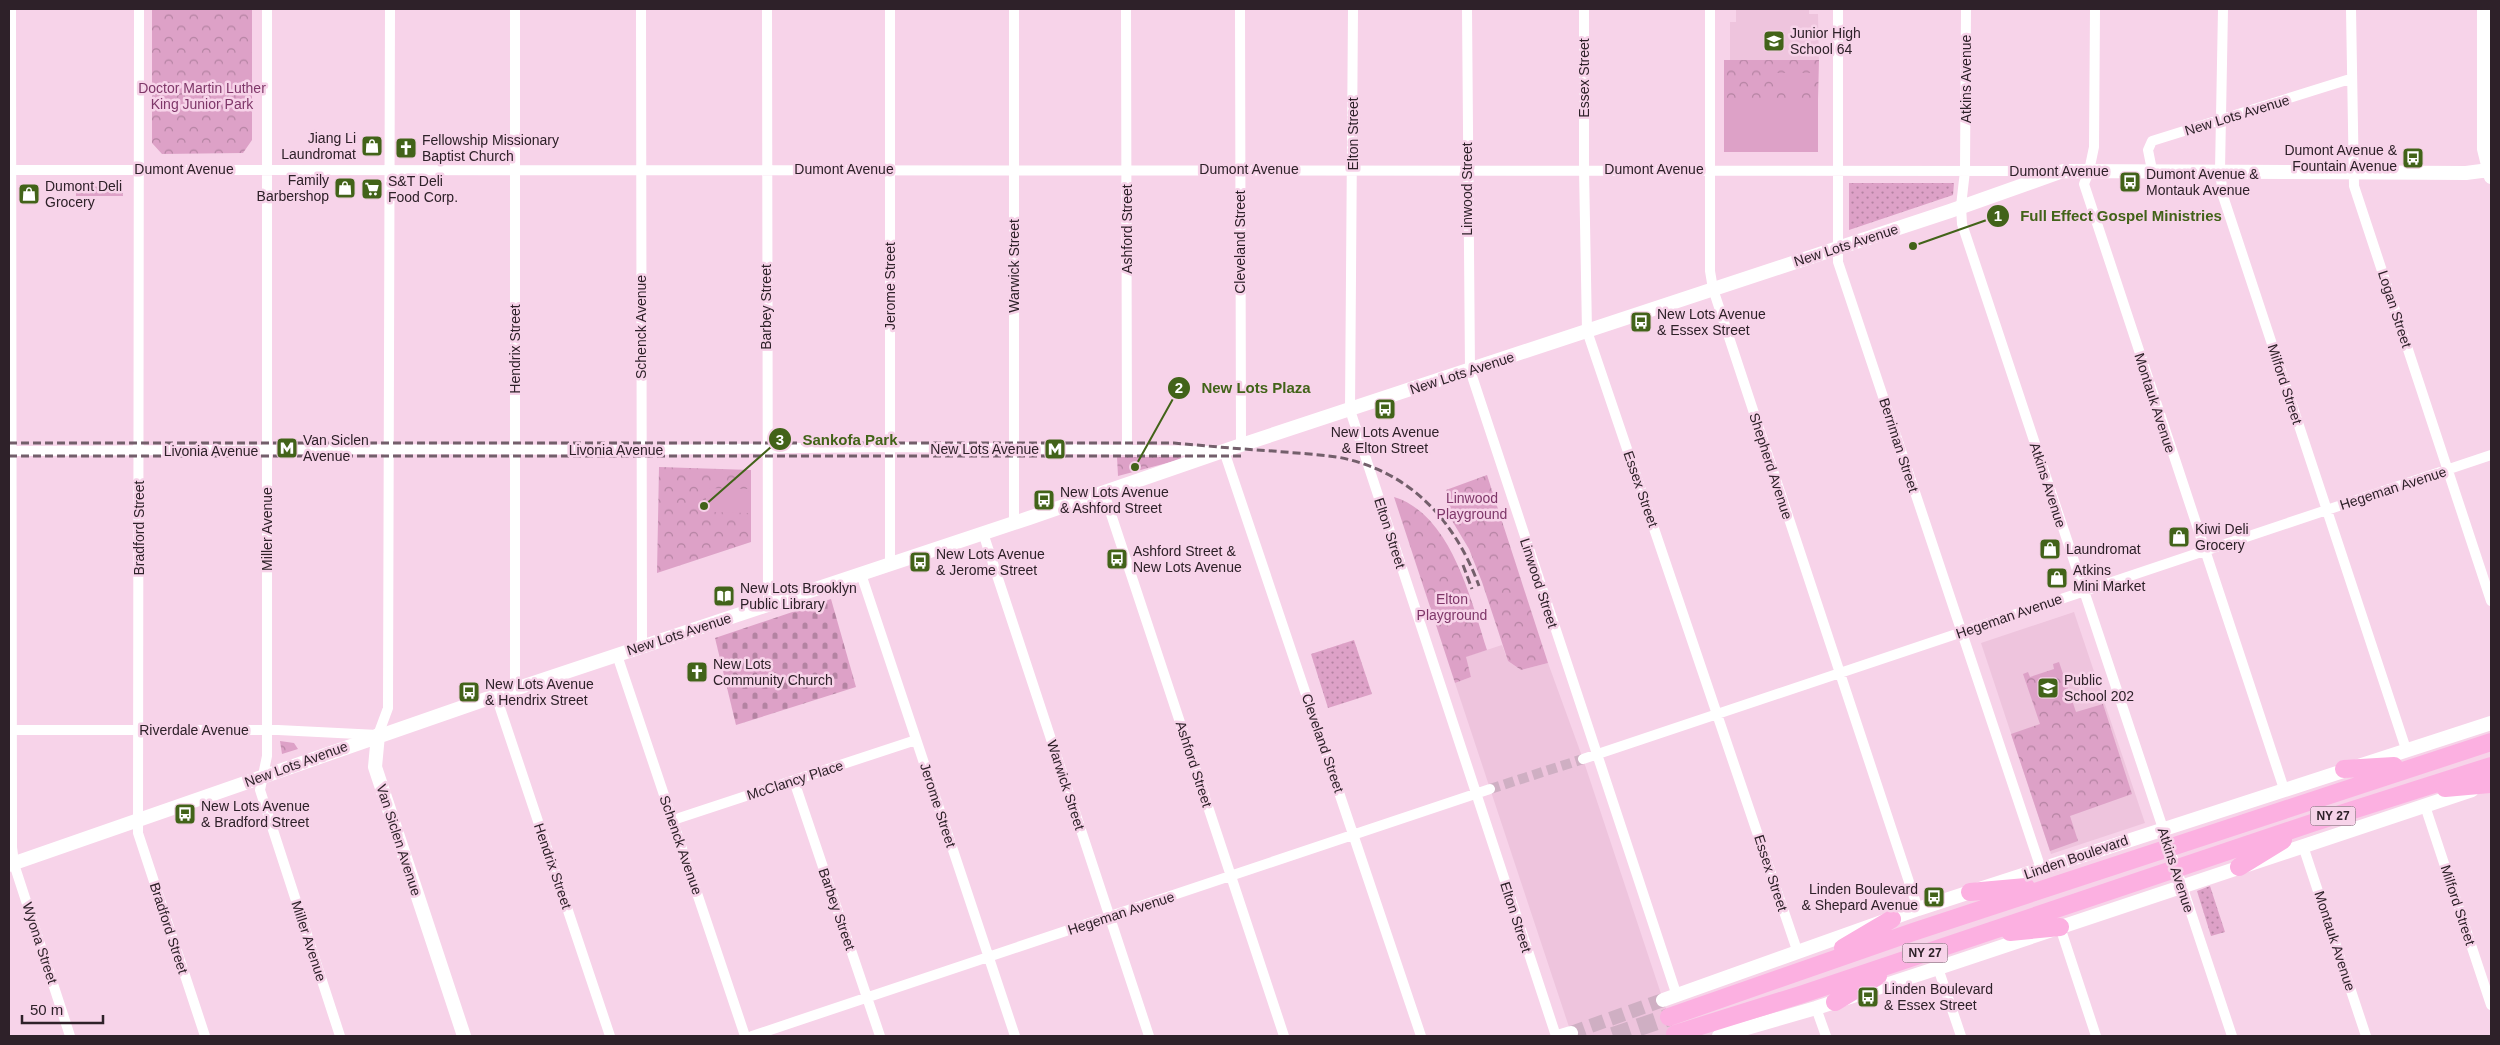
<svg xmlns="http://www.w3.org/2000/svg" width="2500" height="1045" font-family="Helvetica,sans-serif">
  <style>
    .built { fill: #eec4dd }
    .grass { fill: url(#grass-dots) }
    .cemetery { fill: url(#cemetery-stones) }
    .park { fill: url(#park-crowns) }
    .pitch { fill: #dda1c7 }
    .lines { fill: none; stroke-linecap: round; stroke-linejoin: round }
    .street-tunnel { stroke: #cfafc3; stroke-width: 10; stroke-dasharray: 10 5; stroke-linecap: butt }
    .secondary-tunnel { stroke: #cfafc3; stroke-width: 14; stroke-dasharray: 14 7; stroke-linecap: butt }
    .highway-tunnel { stroke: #cfafc3; stroke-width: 18; stroke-dasharray: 18 9; stroke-linecap: butt }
    .street { stroke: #fff; stroke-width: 10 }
    .secondary { stroke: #fff; stroke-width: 14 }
    .highway { stroke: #fcb0e1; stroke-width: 18 }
    .rail { stroke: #735f6b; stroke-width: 3; stroke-dasharray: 8 4; stroke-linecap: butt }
    .labels { text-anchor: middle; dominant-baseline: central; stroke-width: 5; stroke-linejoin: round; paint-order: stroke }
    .shield { fill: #f7d3e9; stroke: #6a5663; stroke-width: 1 }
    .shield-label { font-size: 12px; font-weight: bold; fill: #2e2129 }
    .poi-label { font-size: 14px; fill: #2e2129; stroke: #f7d3e9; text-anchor: start }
    .street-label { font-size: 14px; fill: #2e2129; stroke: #f7d3e9 }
    .park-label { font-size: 14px; fill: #7f3769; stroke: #f7d3e9 }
    .leader { fill: none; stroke: #426319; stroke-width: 2 }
    .callout-dot { fill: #426319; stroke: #f7d3e9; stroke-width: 2 }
    .mark-label { font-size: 15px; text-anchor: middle; font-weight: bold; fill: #fff }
    .callout-label { font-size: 15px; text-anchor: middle; font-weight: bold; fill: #426319; stroke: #f7d3e9; stroke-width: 5; stroke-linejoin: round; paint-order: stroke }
  </style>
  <defs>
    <pattern id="grass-dots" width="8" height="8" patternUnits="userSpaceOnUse" patternTransform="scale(1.25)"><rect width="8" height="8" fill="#dda1c7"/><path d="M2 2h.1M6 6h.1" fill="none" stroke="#b483a2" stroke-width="1.8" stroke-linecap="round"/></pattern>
    <pattern id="cemetery-stones" width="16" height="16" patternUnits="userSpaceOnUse" patternTransform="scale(1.25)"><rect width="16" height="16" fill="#dda1c7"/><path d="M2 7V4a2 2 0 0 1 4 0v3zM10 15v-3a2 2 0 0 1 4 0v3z" fill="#b483a2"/></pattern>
    <pattern id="park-crowns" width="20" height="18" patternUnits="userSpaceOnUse" patternTransform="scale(1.25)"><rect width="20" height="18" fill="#dda1c7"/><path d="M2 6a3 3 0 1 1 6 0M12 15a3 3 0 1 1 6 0" fill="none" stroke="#b483a2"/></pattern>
  </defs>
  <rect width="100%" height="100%" fill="#f7d3e9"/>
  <path class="built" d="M1736,9H1809V14H1818L1819,60H1730V22H1736Z
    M2074,612L2145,823L2051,854L1981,643Z
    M1502,645L1508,661L1521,670L1548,663L1583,759L1675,1036H1572L1455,683L1471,677L1465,657Z"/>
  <path class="grass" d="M1849,183H1954L1953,195L1849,230Z
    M122,186L123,196H76V187Z
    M1354,640L1372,694L1328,708L1311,654Z
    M2210,886L2225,932L2211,936L2197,891Z"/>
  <path class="cemetery" d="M831,599L856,687L736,725L715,638Z"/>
  <path class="park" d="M152,9H252V140L243,153L162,154L152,143Z
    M1724,60H1819L1818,99H1724Z
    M1117,457H1179L1182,459L1118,476Z
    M659,467L751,470V542L657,573Z
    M1487,475L1548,663L1521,670L1508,661L1482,582L1469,549L1448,514L1446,490Z
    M1394,497C1451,514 1471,600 1487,650L1466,657L1471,677L1455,683Z
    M2059,662L2076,712L2103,704L2132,794L2070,816L2078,841L2050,851L2011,734L2040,724L2023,674L2028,672L2030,677L2054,669L2053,664Z
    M280,741L294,743L298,749L282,754Z"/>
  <path class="pitch" d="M1777,73H1812V93H1777Z
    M1724,99H1818V152H1724Z
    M706,488L748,489V513L706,512Z"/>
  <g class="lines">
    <path class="street-tunnel" d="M1490,789L1583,759"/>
    <path class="secondary-tunnel" d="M1571,1033L1663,1000"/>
    <path class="highway-tunnel" d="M1613,1036L1669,1017"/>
    <path class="street" d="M11,9L12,847L14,864L70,1036
      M139,9L138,833L205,1036
      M267,9V756L260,790L340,1036
      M515,9V689
      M641,9L642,646
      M767,9L768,605
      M890,9V564
      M1014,9V523
      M1126,9L1127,449
      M1240,9L1241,445
      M1353,9L1350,410L1556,1036
      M1467,9L1470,370L1677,996
      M1584,9V169L1587,331L1798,953
      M1710,9V271L1713,289L1918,909
      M1838,9V262L2041,869
      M1966,9L1965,171L1961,206L1962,224L2232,1036
      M2095,9L2094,147L2089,171L2084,184L2284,789
      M2223,9L2220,170L2223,196L2406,749
      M2351,9L2354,186L2491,601
      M9,170L2057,171
      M2152,170L2148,150L2152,141L2350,79
      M9,451L390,449L641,450L890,447L1224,451L1421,1036
      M1104,493L1284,1036
      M983,533L1149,1036
      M861,574L1015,1036
      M617,655L745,1036
      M496,696L610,1036
      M9,730H278L378,735L388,708L390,9
      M1583,759L2491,455
      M794,781L880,1036
      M2425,806L2491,1005
      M673,820L916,740
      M2303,846L2366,1036
      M2060,927L2096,1036
      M1938,968L1961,1036
      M1816,1008L1826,1036
      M752,1036L1490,789"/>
    <path class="secondary" d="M2484,9V149L2491,177
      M378,735L375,767L464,1036
      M9,865L515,689L1029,518L1235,447L1950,211L2063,171L2466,173L2489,170
      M1663,1000L1918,909L2491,723
      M1561,1036L1571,1033
      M1719,1036L1816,1008L1938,968L2472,790"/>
    <path class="highway" d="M2344,769L2394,766
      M2445,788L2490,784
      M2239,867L2283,840
      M1970,892L2026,887
      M2010,932L2060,927
      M1843,948L1892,919
      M1835,1002L1878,976
      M1669,1017L1913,932L2491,742
      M1675,1034L1800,995L2312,823L2491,766"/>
    <path class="rail" d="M9,443H1174C1207,446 1240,449 1273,451C1294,453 1316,454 1337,457C1409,470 1455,520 1479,586
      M9,456H1241
      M1463,565L1472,589"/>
  </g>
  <defs>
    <g id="school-square" transform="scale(1.125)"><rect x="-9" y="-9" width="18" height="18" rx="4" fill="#426319" stroke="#f7d3e9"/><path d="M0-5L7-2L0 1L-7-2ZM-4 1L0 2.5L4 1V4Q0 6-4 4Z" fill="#fff"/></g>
    <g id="shop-square" transform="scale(1.125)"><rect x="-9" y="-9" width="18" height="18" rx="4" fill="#426319" stroke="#f7d3e9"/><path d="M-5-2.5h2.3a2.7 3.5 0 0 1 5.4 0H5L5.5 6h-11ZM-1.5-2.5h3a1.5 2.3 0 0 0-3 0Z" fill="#fff"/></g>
    <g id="church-square" transform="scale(1.125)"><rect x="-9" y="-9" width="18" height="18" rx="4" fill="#426319" stroke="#f7d3e9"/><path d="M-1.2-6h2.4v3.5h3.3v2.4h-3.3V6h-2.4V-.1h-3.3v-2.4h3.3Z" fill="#fff"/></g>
    <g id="bus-square" transform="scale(1.125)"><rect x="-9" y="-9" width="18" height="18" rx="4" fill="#426319" stroke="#f7d3e9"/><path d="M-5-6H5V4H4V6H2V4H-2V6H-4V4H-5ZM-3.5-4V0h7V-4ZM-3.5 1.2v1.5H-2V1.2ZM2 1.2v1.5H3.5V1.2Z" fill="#fff"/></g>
    <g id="supermarket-square" transform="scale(1.125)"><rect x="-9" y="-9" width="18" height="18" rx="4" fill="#426319" stroke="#f7d3e9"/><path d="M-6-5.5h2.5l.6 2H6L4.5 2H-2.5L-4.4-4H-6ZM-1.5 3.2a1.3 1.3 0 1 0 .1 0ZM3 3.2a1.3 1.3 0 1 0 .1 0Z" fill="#fff"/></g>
    <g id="metro-square" transform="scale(1.125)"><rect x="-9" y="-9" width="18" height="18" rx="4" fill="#426319" stroke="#f7d3e9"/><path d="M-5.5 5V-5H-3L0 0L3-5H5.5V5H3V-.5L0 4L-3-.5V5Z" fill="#fff"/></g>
    <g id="library-square" transform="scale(1.125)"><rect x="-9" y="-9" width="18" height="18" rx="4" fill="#426319" stroke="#f7d3e9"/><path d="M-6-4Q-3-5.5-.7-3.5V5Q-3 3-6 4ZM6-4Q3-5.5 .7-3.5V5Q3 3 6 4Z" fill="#fff"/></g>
  </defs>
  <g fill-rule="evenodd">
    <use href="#school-square" x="1774" y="41"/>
    <use href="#shop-square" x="372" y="146"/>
    <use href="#church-square" x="406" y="148"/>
    <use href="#bus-square" x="2413" y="158"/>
    <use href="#bus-square" x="2130" y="182"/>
    <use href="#shop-square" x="345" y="188"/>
    <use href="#supermarket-square" x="372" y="189"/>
    <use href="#shop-square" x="29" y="194"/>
    <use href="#bus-square" x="1641" y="322"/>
    <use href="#bus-square" x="1385" y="409"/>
    <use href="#metro-square" x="287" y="448"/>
    <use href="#metro-square" x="1055" y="449"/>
    <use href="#bus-square" x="1044" y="500"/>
    <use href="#shop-square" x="2179" y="537"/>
    <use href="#shop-square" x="2050" y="549"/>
    <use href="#bus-square" x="1117" y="559"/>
    <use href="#bus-square" x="920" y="562"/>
    <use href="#shop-square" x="2057" y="578"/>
    <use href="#library-square" x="724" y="596"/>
    <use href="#church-square" x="697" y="672"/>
    <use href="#school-square" x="2048" y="688"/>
    <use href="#bus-square" x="469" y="692"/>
    <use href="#bus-square" x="185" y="814"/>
    <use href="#bus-square" x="1934" y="897"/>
    <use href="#bus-square" x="1868" y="997"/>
  </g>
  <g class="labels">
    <g class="shield">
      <rect x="2310.5" y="806.5" width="45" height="19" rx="4"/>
      <rect x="1902.5" y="943.5" width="45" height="19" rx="4"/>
    </g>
    <g class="shield-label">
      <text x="2333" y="816">NY 27</text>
      <text x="1925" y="953">NY 27</text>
    </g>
    <g class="poi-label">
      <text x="1790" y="33">Junior High<tspan x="1790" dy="16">School 64</tspan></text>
      <text x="356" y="138" text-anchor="end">Jiang Li<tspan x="356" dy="16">Laundromat</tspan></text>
      <text x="422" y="140">Fellowship Missionary<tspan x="422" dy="16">Baptist Church</tspan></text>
      <text x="2397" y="150" text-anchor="end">Dumont Avenue &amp;<tspan x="2397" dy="16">Fountain Avenue</tspan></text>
      <text x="2146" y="174">Dumont Avenue &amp;<tspan x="2146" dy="16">Montauk Avenue</tspan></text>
      <text x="329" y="180" text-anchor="end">Family<tspan x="329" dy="16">Barbershop</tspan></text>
      <text x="388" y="181">S&amp;T Deli<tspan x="388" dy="16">Food Corp.</tspan></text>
      <text x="45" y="186">Dumont Deli<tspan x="45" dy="16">Grocery</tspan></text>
      <text x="1657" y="314">New Lots Avenue<tspan x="1657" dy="16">&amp; Essex Street</tspan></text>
      <text x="1385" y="432" text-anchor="middle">New Lots Avenue<tspan x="1385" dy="16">&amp; Elton Street</tspan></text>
      <text x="303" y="440">Van Siclen<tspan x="303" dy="16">Avenue</tspan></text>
      <text x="1039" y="449" text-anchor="end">New Lots Avenue</text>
      <text x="1060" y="492">New Lots Avenue<tspan x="1060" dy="16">&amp; Ashford Street</tspan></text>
      <text x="2195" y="529">Kiwi Deli<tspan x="2195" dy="16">Grocery</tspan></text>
      <text x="2066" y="549">Laundromat</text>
      <text x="1133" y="551">Ashford Street &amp;<tspan x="1133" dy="16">New Lots Avenue</tspan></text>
      <text x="936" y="554">New Lots Avenue<tspan x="936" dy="16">&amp; Jerome Street</tspan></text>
      <text x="2073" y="570">Atkins<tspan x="2073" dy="16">Mini Market</tspan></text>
      <text x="740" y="588">New Lots Brooklyn<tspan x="740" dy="16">Public Library</tspan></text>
      <text x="713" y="664">New Lots<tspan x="713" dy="16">Community Church</tspan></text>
      <text x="2064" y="680">Public<tspan x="2064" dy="16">School 202</tspan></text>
      <text x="485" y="684">New Lots Avenue<tspan x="485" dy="16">&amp; Hendrix Street</tspan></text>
      <text x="201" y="806">New Lots Avenue<tspan x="201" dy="16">&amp; Bradford Street</tspan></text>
      <text x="1918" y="889" text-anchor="end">Linden Boulevard<tspan x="1918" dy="16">&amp; Shepard Avenue</tspan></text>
      <text x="1884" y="989">Linden Boulevard<tspan x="1884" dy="16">&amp; Essex Street</tspan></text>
    </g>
    <g class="street-label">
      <text transform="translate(1584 78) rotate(-90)">Essex Street</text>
      <text transform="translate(1966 79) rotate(-90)">Atkins Avenue</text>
      <text transform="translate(2237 115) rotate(-17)">New Lots Avenue</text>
      <text transform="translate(1353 134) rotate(-90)">Elton Street</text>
      <text x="184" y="169">Dumont Avenue</text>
      <text x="844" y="169">Dumont Avenue</text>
      <text x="1249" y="169">Dumont Avenue</text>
      <text x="1654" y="169">Dumont Avenue</text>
      <text x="2059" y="171">Dumont Avenue</text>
      <text transform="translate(1467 189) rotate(-90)">Linwood Street</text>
      <text transform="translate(1127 229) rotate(-90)">Ashford Street</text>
      <text transform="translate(1240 242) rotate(-90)">Cleveland Street</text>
      <text transform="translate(1846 245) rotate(-18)">New Lots Avenue</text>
      <text transform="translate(1014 266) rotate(-90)">Warwick Street</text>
      <text transform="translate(890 286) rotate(-90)">Jerome Street</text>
      <text transform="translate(766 307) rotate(-90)">Barbey Street</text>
      <text transform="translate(2395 309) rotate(72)">Logan Street</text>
      <text transform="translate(641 327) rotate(-90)">Schenck Avenue</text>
      <text transform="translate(515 349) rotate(-90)">Hendrix Street</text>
      <text transform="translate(1462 373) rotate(-18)">New Lots Avenue</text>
      <text transform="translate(2285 384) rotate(72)">Milford Street</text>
      <text transform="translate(2155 403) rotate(72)">Montauk Avenue</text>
      <text transform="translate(1899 445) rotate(72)">Berriman Street</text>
      <text x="616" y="450">Livonia Avenue</text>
      <text x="211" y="451">Livonia Avenue</text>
      <text transform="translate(1771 466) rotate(72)">Shepherd Avenue</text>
      <text transform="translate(2048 485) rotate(72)">Atkins Avenue</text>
      <text transform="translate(2393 488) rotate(-18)">Hegeman Avenue</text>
      <text transform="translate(1641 489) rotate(71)">Essex Street</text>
      <text transform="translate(139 528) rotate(-90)">Bradford Street</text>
      <text transform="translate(267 529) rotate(-90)">Miller Avenue</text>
      <text transform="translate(1390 533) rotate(72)">Elton Street</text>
      <text transform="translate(1539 583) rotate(72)">Linwood Street</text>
      <text transform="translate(2009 616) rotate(-19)">Hegeman Avenue</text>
      <text transform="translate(679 634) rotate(-18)">New Lots Avenue</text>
      <text x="194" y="730">Riverdale Avenue</text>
      <text transform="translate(1323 743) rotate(71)">Cleveland Street</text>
      <text transform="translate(296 764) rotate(-20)">New Lots Avenue</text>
      <text transform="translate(1194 764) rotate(72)">Ashford Street</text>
      <text transform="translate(795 780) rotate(-18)">McClancy Place</text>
      <text transform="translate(1066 785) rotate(72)">Warwick Street</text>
      <text transform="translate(938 805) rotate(72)">Jerome Street</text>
      <text transform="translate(399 840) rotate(72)">Van Siclen Avenue</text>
      <text transform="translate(681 845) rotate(71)">Schenck Avenue</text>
      <text transform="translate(2076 857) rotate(-19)">Linden Boulevard</text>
      <text transform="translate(553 866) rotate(71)">Hendrix Street</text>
      <text transform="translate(2176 870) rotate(72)">Atkins Avenue</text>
      <text transform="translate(1771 873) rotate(72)">Essex Street</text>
      <text transform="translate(2458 905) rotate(72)">Milford Street</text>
      <text transform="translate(837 909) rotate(71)">Barbey Street</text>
      <text transform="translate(1121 913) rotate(-18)">Hegeman Avenue</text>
      <text transform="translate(1516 917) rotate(72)">Elton Street</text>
      <text transform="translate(169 928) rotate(72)">Bradford Street</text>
      <text transform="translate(309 941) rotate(72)">Miller Avenue</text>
      <text transform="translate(2335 941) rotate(72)">Montauk Avenue</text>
      <text transform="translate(40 943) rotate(72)">Wyona Street</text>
    </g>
    <g class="park-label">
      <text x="202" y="88">Doctor Martin Luther<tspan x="202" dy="16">King Junior Park</tspan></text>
      <text x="1472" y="498">Linwood<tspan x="1472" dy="16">Playground</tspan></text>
      <text x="1452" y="599">Elton<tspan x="1452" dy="16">Playground</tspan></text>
    </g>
  </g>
  <path class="leader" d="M1913 246L1998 216M1135 467L1179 388M704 506L780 439"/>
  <g class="callout-dot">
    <circle cx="1913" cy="246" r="5"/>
    <circle cx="1135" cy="467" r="5"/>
    <circle cx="704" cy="506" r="5"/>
    <circle cx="1998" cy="216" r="12"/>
    <circle cx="1179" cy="388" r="12"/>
    <circle cx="780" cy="439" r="12"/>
  </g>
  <g class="mark-label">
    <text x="1998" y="221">1</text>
    <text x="1179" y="393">2</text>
    <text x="780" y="445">3</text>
  </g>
  <g class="callout-label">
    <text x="2121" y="221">Full Effect Gospel Ministries</text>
    <text x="1256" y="393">New Lots Plaza</text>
    <text x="850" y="445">Sankofa Park</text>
  </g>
  <rect width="2500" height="1045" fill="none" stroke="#2e2129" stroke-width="20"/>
  <path d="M22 1015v8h81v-8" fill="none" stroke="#2e2129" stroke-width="2.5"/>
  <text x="30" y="1015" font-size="15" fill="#2e2129" stroke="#f7d3e9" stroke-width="4" paint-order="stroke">50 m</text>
</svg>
